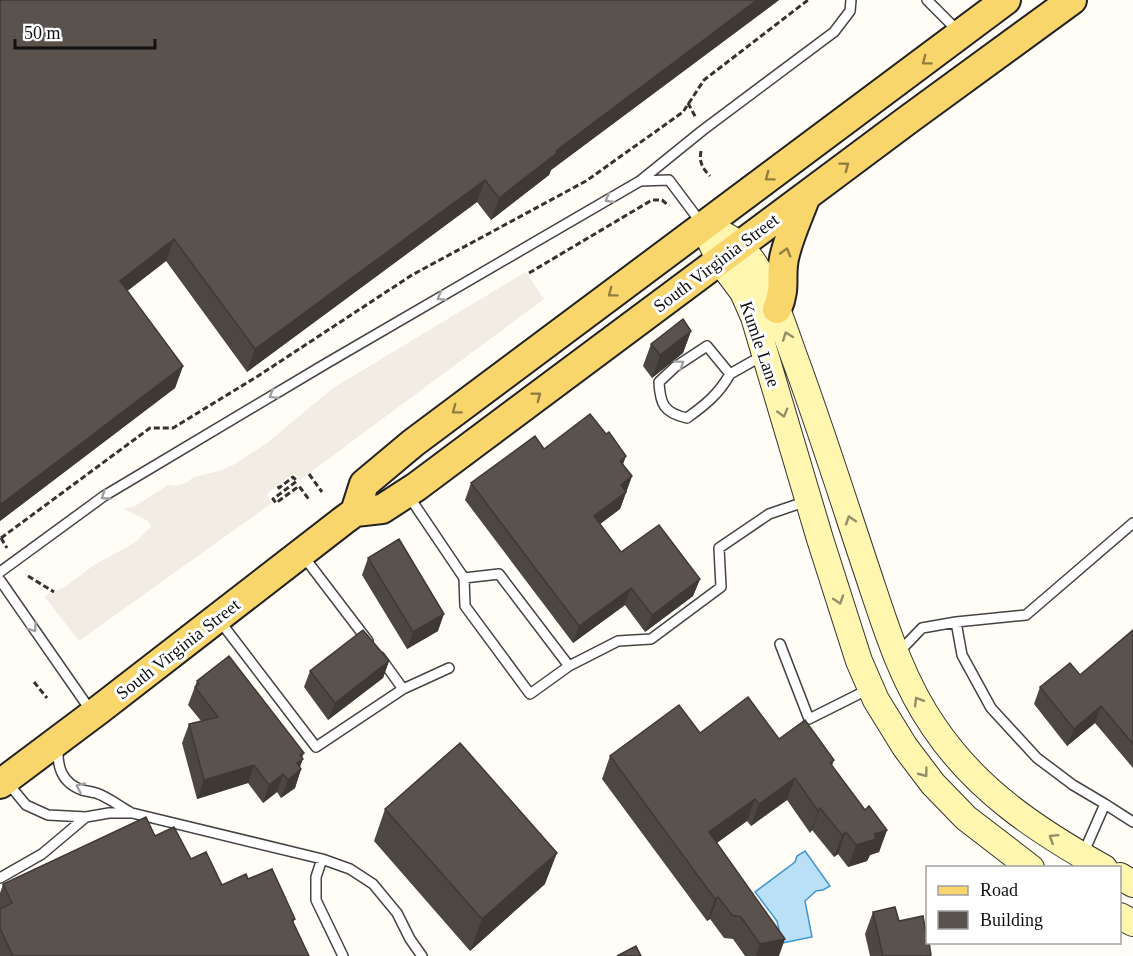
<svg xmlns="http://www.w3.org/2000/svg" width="1133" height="956" font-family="Georgia,serif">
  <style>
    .plaza { fill: #f1ede2 }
    .water { fill: #b9e0f7; stroke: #3f96cf; stroke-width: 1.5 }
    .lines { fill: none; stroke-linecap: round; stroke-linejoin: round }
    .lane-casing { stroke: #444; stroke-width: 12 }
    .secondary-casing { stroke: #333; stroke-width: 28 }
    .primary-casing { stroke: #222; stroke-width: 32 }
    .path { stroke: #333; stroke-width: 3; stroke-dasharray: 6 3; stroke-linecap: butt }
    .lane { stroke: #fff; stroke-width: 9 }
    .secondary { stroke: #fff6b0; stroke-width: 26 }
    .primary { stroke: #f9d66b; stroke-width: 28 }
    .wall { fill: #4d4742 }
    .shaded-wall { fill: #3f3936 }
    .building { fill: #5a524d; stroke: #3f3936; stroke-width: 1.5 }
    .oneway { stroke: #917d42 }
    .oneway2 { stroke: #a0a0a0 }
    .oneway3 { stroke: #948f68 }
    .labels { text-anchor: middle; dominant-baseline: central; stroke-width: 6; stroke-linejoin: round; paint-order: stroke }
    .street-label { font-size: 18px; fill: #111; stroke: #fff }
  </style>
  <rect width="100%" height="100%" fill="#fffdf5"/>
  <path class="plaza" d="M526,272L544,299L300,480L294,473L267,494L272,503L79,641L44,596L65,587L94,565L136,542L151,526L148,521L124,509L135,506L168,485L176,486L186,483L194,477L222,470L233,465L267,443L333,388Z"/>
  <path class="water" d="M805,851L830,886L823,890L816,891L805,901L812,937L782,943L777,921L755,892L795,862L797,856Z"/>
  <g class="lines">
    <g class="lane-casing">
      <path id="lane" d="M927,0L959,32
        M640,181L703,130L834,32L850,11L851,0
        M730,374C719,394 705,405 687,418C664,413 660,404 659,382L675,367L707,346L730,374L753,361L764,357
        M408,495L464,578L465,606L530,694L569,666L499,574L464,578
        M304,557L368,641
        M0,572L104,496L327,363L640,181L669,180L702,224
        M0,580L91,711
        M219,620L316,747L403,689L449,668
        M780,644L809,719L869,689
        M898,653L922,628L956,622
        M380,657L403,689
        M569,666L618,641L651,639L721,587L719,548L769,514L807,501
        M58,748C57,767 62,783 82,790C87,791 92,792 96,793C108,797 119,806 130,812
        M7,782L26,805L48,815L86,817L109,813H132L322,859L350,869L373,884L397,913L410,939L422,956
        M1105,804L1133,822
        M1083,854L1105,804L1073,785L1037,758L991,708L962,655L956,622L1026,615L1133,523
        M322,859L316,877V900L343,956
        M0,878L42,854L86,817"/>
    </g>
    <g class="secondary-casing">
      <path id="secondary" d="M704,225C716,231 729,236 739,245C770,276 783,328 798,367C822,433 843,499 865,565C884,621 900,678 934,727C977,791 1038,831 1104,868
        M711,242L719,260L743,292L754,317L820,539L859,661L876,700L905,747L933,784L966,818L1031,868
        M1120,876L1133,884
        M1120,916L1133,923"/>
    </g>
    <g class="primary-casing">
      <path id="primary" d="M777,309C787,286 779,275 785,254C790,234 799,215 806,196
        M355,512L364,484L413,443L1006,0
        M0,784L100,709L344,520L355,512L382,509L416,487L909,119L1072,0"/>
    </g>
    <path class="path" d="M688,103L696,118
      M701,151C699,162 702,168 710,176
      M529,273L652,200H662L669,206
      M309,474L322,492
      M278,486L279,488L293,477L297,481L273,499L276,503L299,486L310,501
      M1,538L150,428H173L258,376L412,275L586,181L683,112L704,80L808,0
      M1,538L7,548
      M28,576L54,592
      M34,682L47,698"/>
    <use href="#lane" class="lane"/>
    <use href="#secondary" class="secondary"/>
    <use href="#primary" class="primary"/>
  </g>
  <path class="wall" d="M0,0H779L551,170L549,175L491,220L477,202L247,372L166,261L127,291L183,366L175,388L0,521Z
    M691,331L683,353L652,378L643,366L651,344Z
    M544,449L623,464L632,476L620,509L600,524L621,552L700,579L693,596L645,632L625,605L573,643L465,500L471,483Z
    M368,558L438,631L407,649L362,575Z
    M1133,630V768L1095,723L1067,746L1034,704L1040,687L1080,675Z
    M389,661L383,678L328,720L304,687L310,671Z
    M197,681L302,757L300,767L301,769L295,788L281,798L277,792L263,803L248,783L197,799L182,743L189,724L201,721L188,705Z
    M700,733L779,739L834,760L832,766L865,810L887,830L879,852L870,855L867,861L848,867L838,854L834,857L812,830L810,833L787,800L751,826L747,821L717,843L779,956H745L733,939L724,938L710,919L707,921L602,779L610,756Z
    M385,809L545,884L470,951L374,841Z
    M155,836L191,859L222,885L248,879L295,919L293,923L309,956H0V893L3,884Z
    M873,912L899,921L931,955V956H870L865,934Z"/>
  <path class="shaded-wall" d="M757,0H779L551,170L549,175L491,220L499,198L556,151Z
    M485,180L477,202L247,372L255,349Z
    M174,239L166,261L112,303L120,281Z
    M691,331L683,353L652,378L660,355Z
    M183,366L175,388L0,521V505Z
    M626,456L620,473V461Z
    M632,476L620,509L588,533L594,516L621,485Z
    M700,579L693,596L645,632L652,615Z
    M631,588L625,605L573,643L579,626Z
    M444,614L438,631L407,649L413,632Z
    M389,661L383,678L328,720L335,703Z
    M1101,706L1095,723L1067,746L1074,729Z
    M304,753L301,760L303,759L298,772L301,769L295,788L281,798L288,780L300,755Z
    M254,765L248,783L197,799L204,780Z
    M283,774L277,792L263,803L269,785Z
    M795,778L787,800L751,826L759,804Z
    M755,799L747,821L701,854L709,832Z
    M820,808L812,830L810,833L818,811Z
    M887,830L879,852L870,855L867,861L848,867L856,845L874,834Z
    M846,832L838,854L834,857L842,835Z
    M557,853L545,884L470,951L482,919Z
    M718,897L710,919L707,921L715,899Z
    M785,939L779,956H756L760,944Z"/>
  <path class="building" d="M0,0H757L556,151L557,153L499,198L485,180L255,349L174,239L120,281L183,366L0,505Z
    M683,319L691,331L660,355L651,344Z
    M590,414L606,434L609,432L626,456L620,461L632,476L621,485L626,492L594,516L621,552L659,525L700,579L652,615L631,588L579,626L471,483L535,436L544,449Z
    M399,539L444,614L413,632L368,558Z
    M363,630L389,661L335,703L310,671Z
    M1133,630V744L1101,706L1074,729L1040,687L1070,663L1080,675Z
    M229,656L304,753L300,755L303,759L297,763L301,769L288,780L283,774L269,785L254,765L204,780L189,724L218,717L195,687L199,684L197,681Z
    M748,697L779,739L805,720L834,760L830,763L865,810L869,806L887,830L874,834L876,839L856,845L846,832L842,835L820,808L818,811L795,778L759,804L755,799L709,832L785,939L760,944L741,917L732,915L718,897L715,899L610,756L679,705L700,733Z
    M460,743L557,853L482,919L385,809Z
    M146,817L155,836L174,827L191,859L206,852L222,885L246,874L248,879L272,869L295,919L292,920L309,956H13L0,928V909L12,903L3,884Z
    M895,907L899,921L923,916L927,938V942H929L931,955L925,956H883L873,912Z
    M636,946L641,956H617Z"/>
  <defs><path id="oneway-chevron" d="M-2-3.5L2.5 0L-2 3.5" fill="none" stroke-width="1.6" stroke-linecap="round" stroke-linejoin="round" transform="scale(1.5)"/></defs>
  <g class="oneway">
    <use href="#oneway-chevron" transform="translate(926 61) rotate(143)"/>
    <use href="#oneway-chevron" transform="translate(845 166) rotate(-37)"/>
    <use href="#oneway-chevron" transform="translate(769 177) rotate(143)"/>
    <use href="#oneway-chevron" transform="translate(786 252) rotate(-74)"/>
    <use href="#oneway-chevron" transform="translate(612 293) rotate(143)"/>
    <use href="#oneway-chevron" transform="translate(537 396) rotate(-37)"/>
    <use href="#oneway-chevron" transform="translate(456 410) rotate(143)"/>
  </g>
  <g class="oneway2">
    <use href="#oneway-chevron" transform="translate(609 199) rotate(150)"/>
    <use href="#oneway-chevron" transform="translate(441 297) rotate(150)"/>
    <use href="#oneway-chevron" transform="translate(680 364) rotate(-35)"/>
    <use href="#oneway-chevron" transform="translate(273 395) rotate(149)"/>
    <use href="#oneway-chevron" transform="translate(105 496) rotate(147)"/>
    <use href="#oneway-chevron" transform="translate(33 628) rotate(55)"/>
    <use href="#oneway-chevron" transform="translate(80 787) rotate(-156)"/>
  </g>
  <g class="oneway3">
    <use href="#oneway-chevron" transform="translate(787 336) rotate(-110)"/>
    <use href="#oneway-chevron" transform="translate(783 413) rotate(74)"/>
    <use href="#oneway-chevron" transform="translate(850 520) rotate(-108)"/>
    <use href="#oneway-chevron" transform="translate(839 600) rotate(72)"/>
    <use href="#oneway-chevron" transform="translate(918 701) rotate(-121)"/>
    <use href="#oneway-chevron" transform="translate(924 773) rotate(53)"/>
    <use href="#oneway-chevron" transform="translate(1053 838) rotate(-148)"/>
  </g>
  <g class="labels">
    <g class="street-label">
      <text transform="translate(716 263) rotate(-37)">South Virginia Street</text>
      <text transform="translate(760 344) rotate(71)">Kumle Lane</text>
      <text transform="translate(178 649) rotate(-38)">South Virginia Street</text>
    </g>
  </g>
  <rect x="926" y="866" width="195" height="78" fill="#ffffff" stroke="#a0a0a0" stroke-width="1.5"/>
  <rect x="938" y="886" width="30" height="9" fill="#f9d66b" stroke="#a0a0a0" stroke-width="1.5"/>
  <text x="980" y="896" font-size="18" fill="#111111">Road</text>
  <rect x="938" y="911" width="30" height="18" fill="#5a524d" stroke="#a0a0a0" stroke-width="1.5"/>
  <text x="980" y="926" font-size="18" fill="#111111">Building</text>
  <path d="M15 39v9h140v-9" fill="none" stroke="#111111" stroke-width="3"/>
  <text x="24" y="39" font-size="18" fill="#111111" stroke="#ffffff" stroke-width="4.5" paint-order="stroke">50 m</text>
</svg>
